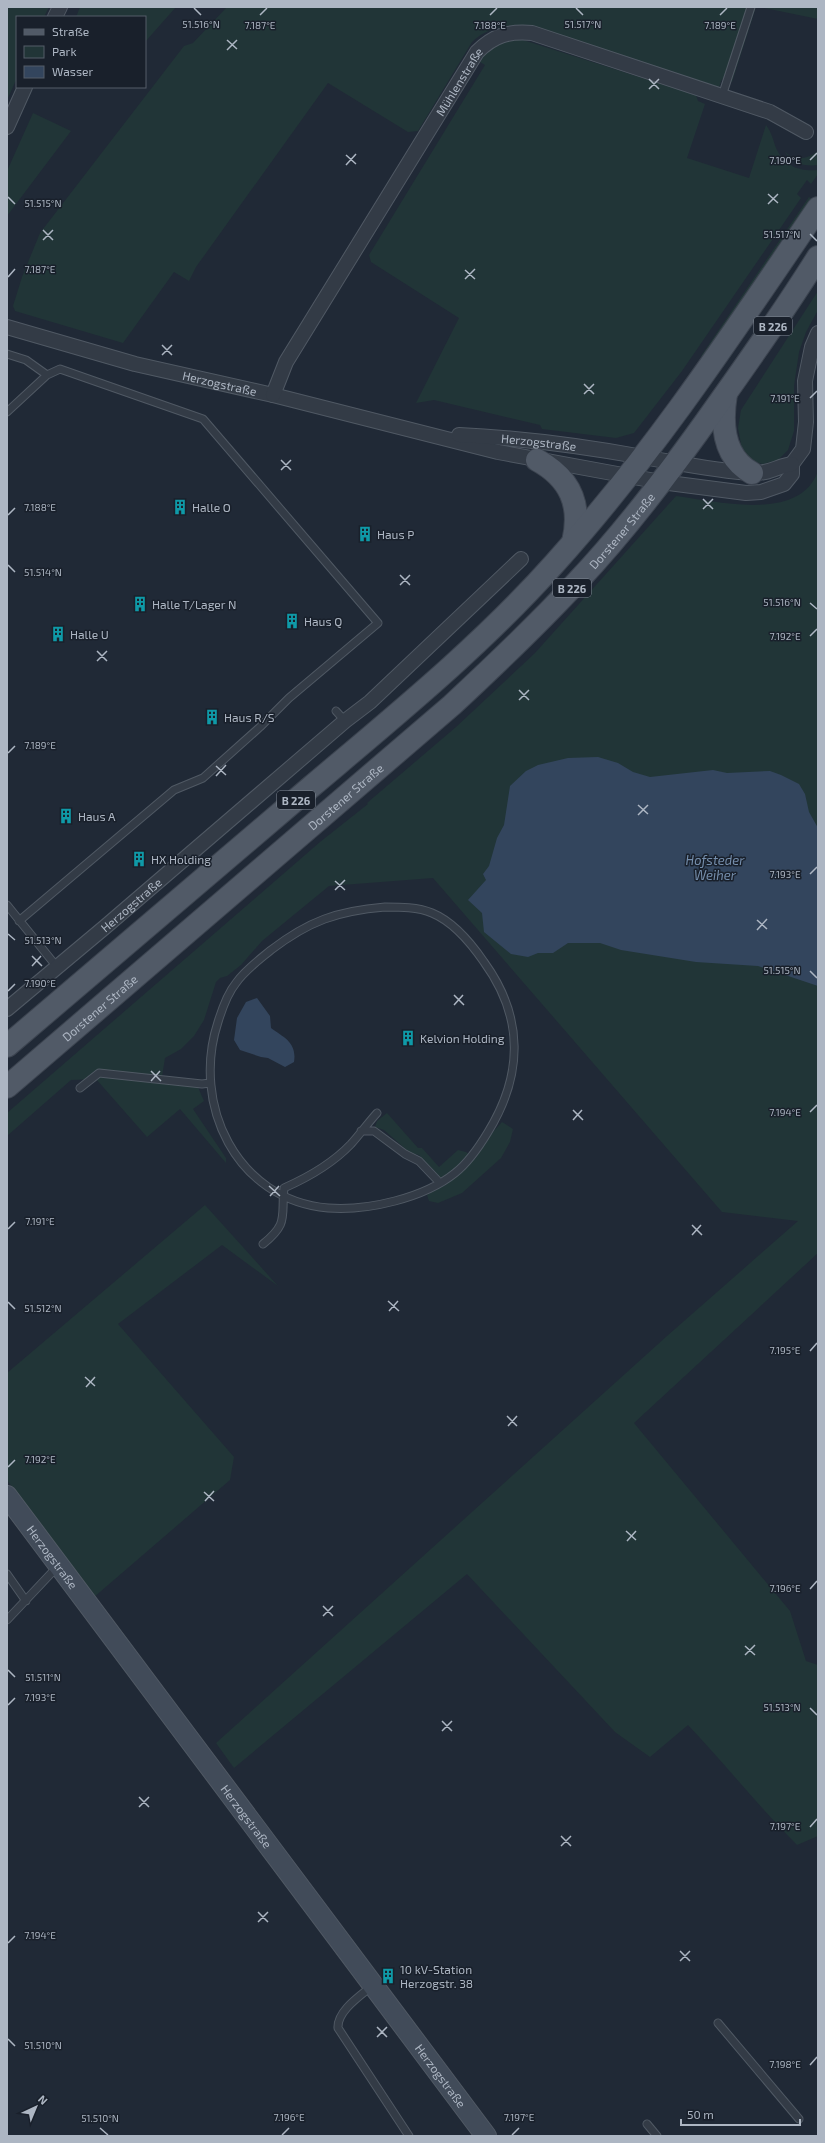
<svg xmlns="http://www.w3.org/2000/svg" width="825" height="2143" font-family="'Exo 2',sans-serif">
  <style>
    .green { fill: #213537 }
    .water { fill: #33455d }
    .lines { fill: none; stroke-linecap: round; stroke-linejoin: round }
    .lane-casing { stroke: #505964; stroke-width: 9 }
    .street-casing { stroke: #505964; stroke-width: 16 }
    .secondary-casing { stroke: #505964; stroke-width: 22 }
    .primary-casing { stroke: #3c4450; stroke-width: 24 }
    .lane { stroke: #333b46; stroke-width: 7 }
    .street { stroke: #333b46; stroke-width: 14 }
    .secondary { stroke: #414b59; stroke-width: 20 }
    .primary { stroke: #515a67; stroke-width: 22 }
    .ticks { fill: none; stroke: #adb6c3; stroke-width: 1.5 }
    .labels { text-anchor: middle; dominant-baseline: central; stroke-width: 3; stroke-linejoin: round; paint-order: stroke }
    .shield { fill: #19202b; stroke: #818995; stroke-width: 1 }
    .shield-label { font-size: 11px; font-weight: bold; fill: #adb6c3 }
    .street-label { font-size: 12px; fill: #adb6c3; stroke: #19202b }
    .poi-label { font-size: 12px; fill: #adb6c3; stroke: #19202b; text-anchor: start }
    .water-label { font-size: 13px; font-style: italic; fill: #758eac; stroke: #19202b }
    .ticks-label { font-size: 10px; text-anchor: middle; fill: #adb6c3; stroke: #19202b; stroke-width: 3; stroke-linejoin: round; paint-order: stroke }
  </style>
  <rect width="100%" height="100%" fill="#202936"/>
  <path class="green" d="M7,7H49L44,17H17V78L7,100Z
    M80,7H176L145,42V17H76Z
    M227,7H756L732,82L722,79L719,87L534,27C512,23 488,26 472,42L418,131L408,132L328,83L196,267L189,281L174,272L123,343L15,311L13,306L22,277L40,233L184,46L193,43Z
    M760,7H818V19Z
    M520,39L696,95L698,101L705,104L687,158L749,178L766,125C772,133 773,140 776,148C784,166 800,172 818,170V174L811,184L807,180L797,194L801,198L682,371L634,433L616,438L542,429L540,425L434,400L416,403L459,318L371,262L369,255L485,65L478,61C488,46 503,42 520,39Z
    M33,113L71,131L7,216V171Z
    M784,151C795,162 807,159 818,151V165C804,167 792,163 784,151Z
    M809,197L813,200L704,358L701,356Z
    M818,291V310L806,332L799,352L794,386V431L788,450L778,460L763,464L751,461L736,447L741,444L738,428L741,410Z
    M818,471V1253L634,1423L790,1611L806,1661L818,1665V1836L797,1845C759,1807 725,1764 688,1725L650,1757L615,1732L467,1574L234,1768L216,1743L667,1336L798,1221L722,1212L433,878L329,886L262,941L241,965L227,976L220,978L216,982L204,1020L194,1036L181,1049L165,1058L161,1083L197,1085L204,1101L193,1109L226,1158V1163L180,1109L147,1137L96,1079L71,1080L7,1136V1113L320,842L368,804L367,803L456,727L535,653L676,496C716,501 800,523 818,471Z
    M387,1113L418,1148H422L439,1167L458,1150L466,1152L475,1159L492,1133L502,1122L513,1129L510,1142L501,1158L462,1193L438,1203L429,1201L427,1195L447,1184L419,1155L410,1153L384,1130L375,1127L377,1121Z
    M205,1205L278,1286L222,1245L118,1324L234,1457L230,1480L93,1598L7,1480V1373Z"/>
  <path class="water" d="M598,757L618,763L633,772L650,777L713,770L727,773L770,771L781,775L799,784L805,794L809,812L818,828V986L758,966L696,962L621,950L600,943H568L553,953H538L528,957L511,954L484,932L482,913L468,900L486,880L483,874L489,866L497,838L504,825L510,786L526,771L538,765L568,758Z
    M257,998L270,1016L271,1028C285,1038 297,1043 294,1062L285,1067L268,1058L261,1057L240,1050L234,1040L237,1018L246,1002Z"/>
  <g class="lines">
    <g class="lane-casing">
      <path id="lane" d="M722,96L751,7
        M7,354L26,360L47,375
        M7,412L47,375L60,369L203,419L378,623L289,698L260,727L203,778L174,790L19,921
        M336,711L345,721
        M7,905L57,967
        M385,907C400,907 418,907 432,913C454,922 471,943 484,962C524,1017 523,1075 488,1132C479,1147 469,1162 455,1173C424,1198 368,1211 328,1208C236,1200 191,1104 218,1022C222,1009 227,994 236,983C245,970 259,960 271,950C309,921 337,911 385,907Z
        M80,1088L99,1073L202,1084L210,1083
        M361,1131H374L405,1154L419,1161L440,1183
        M263,1244C289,1223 281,1217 284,1188C309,1177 332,1164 351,1144C360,1134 368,1123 377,1113
        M7,1574L26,1601
        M7,1620L57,1567
        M372,1986C360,1996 337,2011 338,2028L409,2136
        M718,2023L799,2119
        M647,2124L657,2136"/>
    </g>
    <g class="street-casing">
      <g id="street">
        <path d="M55,17L60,7"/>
        <path d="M7,127L25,87"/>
        <path id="s1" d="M7,327L135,364L273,395L498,452L661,482L746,493L761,492L784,484L792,474V464L803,449L806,422L805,381L812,347L818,333"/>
        <path id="s2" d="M273,395L286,362L477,52C494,35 509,31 532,33L770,112L806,132"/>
        <path id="s3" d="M459,435C522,438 582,446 643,457C679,463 715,471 752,473C770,474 777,466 792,464"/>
        <path id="s4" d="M7,1009L105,927L345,721L370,702L521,559"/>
      </g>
    </g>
    <g class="secondary-casing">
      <g id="secondary">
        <path id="s5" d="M7,1496L486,2136"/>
      </g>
    </g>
    <g class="primary-casing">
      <g id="primary">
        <path d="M726,394C721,424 723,457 752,473"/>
        <path d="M537,460C570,478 582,505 573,542"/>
        <path d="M7,1046C108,959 210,873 312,786C396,715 482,645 555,563C654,453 735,330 818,208"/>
        <path id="s6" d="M7,1087L452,705C495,665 537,625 577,582C628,528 673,468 716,407C751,358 786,308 818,257"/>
      </g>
    </g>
    <use href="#lane" class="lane"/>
    <use href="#street" class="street"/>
    <use href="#secondary" class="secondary"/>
    <use href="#primary" class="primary"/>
  </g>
  <path class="ticks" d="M194,8L201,15M576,8L583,15M260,15L267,8M490,15L497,8M720,15L727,8M227,40L237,49M227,50L237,40M649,79L659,89M649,89L659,79M346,155L356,164M810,160L817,153M346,165L356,154M768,194L778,203M8,197L15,204M768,204L778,194M43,230L53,240M810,234L817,241M43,240L53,230M465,270L475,279M8,277L15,269M465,279L475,269M162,345L172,355M162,355L172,345M584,384L594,394M584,394L594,384M810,398L817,391M281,460L291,470M281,470L291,460M703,499L713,509M703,509L713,499M8,515L15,508M8,565L15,572M400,575L410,585M400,585L410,575M810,603L817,609M810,636L817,629M97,651L107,661M97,661L107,651M519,690L529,700M519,700L529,690M8,753L15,746M216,766L226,775M216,776L226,765M638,805L648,814M638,815L648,805M810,874L817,867M335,881L345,890M335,890L345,880M757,920L767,929M757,930L767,919M8,934L15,940M32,956L42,966M32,966L41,956M810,971L817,978M8,991L15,984M454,995L464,1005M454,1005L463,995M151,1071L161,1081M151,1081L160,1071M573,1110L583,1120M810,1112L817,1105M573,1120L582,1110M269,1186L280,1196M270,1196L279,1186M692,1225L702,1235M8,1229L15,1222M692,1235L701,1225M388,1301L399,1311M8,1302L15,1309M389,1311L398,1301M810,1351L817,1343M85,1377L95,1386M86,1387L95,1377M507,1416L517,1426M508,1426L517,1416M8,1467L15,1460M204,1492L214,1501M205,1501L214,1491M626,1531L636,1540M627,1541L636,1531M810,1589L817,1581M323,1606L333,1616M323,1616L333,1606M745,1646L755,1655M745,1655L755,1645M8,1670L15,1677M8,1705L15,1698M810,1708L817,1715M442,1721L452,1731M442,1731L452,1721M139,1797L149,1807M139,1807L149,1797M810,1827L817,1819M561,1836L571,1846M561,1846L571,1836M258,1912L268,1922M258,1922L268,1912M8,1943L15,1936M680,1951L690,1961M680,1961L690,1951M377,2027L387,2037M377,2037L387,2027M8,2039L15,2046M810,2065L817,2057M100,2128L108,2135M282,2135L289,2128M512,2135L519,2128"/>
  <defs>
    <g id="building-bare" transform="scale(1.2)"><path d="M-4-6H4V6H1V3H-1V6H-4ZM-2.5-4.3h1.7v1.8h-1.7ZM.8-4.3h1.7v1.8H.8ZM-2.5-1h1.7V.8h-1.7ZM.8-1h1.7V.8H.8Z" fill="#0f9aa8" stroke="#19202b" stroke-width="2.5" paint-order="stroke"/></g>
  </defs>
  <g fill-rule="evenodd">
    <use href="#building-bare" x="180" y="507"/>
    <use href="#building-bare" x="365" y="534"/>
    <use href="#building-bare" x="140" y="604"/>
    <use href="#building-bare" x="292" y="621"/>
    <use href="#building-bare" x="58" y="634"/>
    <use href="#building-bare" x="212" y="717"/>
    <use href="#building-bare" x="66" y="816"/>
    <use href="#building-bare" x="139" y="859"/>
    <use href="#building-bare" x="408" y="1038"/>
    <use href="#building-bare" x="388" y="1976"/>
  </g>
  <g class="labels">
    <g class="shield">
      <rect x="754" y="317" width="38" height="18" rx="3"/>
      <rect x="553" y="579" width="38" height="18" rx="3"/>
      <rect x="277" y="791" width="38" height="18" rx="3"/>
    </g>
    <g class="shield-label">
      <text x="773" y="326">B 226</text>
      <text x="572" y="588">B 226</text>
      <text x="296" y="800">B 226</text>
    </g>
    <g class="street-label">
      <text stroke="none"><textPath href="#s2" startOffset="365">Mühlenstraße</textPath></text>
      <text stroke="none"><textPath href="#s1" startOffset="220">Herzogstraße</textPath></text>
      <text stroke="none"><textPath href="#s3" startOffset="80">Herzogstraße</textPath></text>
      <text stroke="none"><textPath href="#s6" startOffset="830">Dorstener Straße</textPath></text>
      <text stroke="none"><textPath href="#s6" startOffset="446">Dorstener Straße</textPath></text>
      <text stroke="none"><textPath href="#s4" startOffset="162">Herzogstraße</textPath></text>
      <text stroke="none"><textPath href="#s6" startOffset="122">Dorstener Straße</textPath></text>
      <text stroke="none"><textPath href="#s5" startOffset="76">Herzogstraße</textPath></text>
      <text stroke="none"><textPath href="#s5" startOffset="400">Herzogstraße</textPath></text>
      <text stroke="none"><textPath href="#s5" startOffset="724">Herzogstraße</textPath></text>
    </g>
    <g class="poi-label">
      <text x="192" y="507">Halle O</text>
      <text x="377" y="534">Haus P</text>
      <text x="152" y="604">Halle T/Lager N</text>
      <text x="304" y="621">Haus Q</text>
      <text x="70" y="634">Halle U</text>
      <text x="224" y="717">Haus R/S</text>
      <text x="78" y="816">Haus A</text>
      <text x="151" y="859">HX Holding</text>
      <text x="420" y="1038">Kelvion Holding</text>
      <text x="400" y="1969">10 kV-Station<tspan x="400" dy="14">Herzogstr. 38</tspan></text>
    </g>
    <g class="water-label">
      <text x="715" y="860">Hofsteder<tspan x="715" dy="15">Weiher</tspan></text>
    </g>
  </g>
  <g class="ticks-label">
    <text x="201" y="28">51.516°N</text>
    <text x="583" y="28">51.517°N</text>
    <text x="260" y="29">7.187°E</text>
    <text x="490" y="29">7.188°E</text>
    <text x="720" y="29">7.189°E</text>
    <text x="785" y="164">7.190°E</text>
    <text x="43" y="207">51.515°N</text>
    <text x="782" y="238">51.517°N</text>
    <text x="40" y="273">7.187°E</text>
    <text x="785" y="402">7.191°E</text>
    <text x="40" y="511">7.188°E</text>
    <text x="43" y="576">51.514°N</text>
    <text x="782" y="606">51.516°N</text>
    <text x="785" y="640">7.192°E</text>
    <text x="40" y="749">7.189°E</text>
    <text x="785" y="878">7.193°E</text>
    <text x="43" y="944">51.513°N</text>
    <text x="782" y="974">51.515°N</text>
    <text x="40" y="987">7.190°E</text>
    <text x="785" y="1116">7.194°E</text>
    <text x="40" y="1225">7.191°E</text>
    <text x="43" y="1312">51.512°N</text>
    <text x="785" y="1354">7.195°E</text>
    <text x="40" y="1463">7.192°E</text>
    <text x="785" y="1592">7.196°E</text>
    <text x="43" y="1681">51.511°N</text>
    <text x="40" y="1701">7.193°E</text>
    <text x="782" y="1711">51.513°N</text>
    <text x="785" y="1830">7.197°E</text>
    <text x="40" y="1939">7.194°E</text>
    <text x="43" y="2049">51.510°N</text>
    <text x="785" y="2068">7.198°E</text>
    <text x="289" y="2121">7.196°E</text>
    <text x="519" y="2121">7.197°E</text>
    <text x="100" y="2122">51.510°N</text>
  </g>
  <rect width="825" height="2143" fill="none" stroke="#adb6c3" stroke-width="16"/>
  <rect x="16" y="16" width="130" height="72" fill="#19202b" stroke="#545c68"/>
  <rect x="24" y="29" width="20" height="6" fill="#515a67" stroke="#545c68"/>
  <text x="52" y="36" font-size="12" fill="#adb6c3">Straße</text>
  <rect x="24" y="46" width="20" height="12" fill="#213537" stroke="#545c68"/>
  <text x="52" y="56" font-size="12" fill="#adb6c3">Park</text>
  <rect x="24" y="66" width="20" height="12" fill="#33455d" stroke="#545c68"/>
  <text x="52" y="76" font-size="12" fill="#adb6c3">Wasser</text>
  <g transform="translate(36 2107) rotate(44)" stroke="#19202b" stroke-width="3" paint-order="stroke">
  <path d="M0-3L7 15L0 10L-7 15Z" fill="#adb6c3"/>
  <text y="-6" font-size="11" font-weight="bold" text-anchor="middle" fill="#adb6c3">N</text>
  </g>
  <path d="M681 2119v6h119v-6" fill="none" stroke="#adb6c3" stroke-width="2"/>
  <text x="687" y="2119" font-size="12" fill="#adb6c3" stroke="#19202b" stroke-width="3" paint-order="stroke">50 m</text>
</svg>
